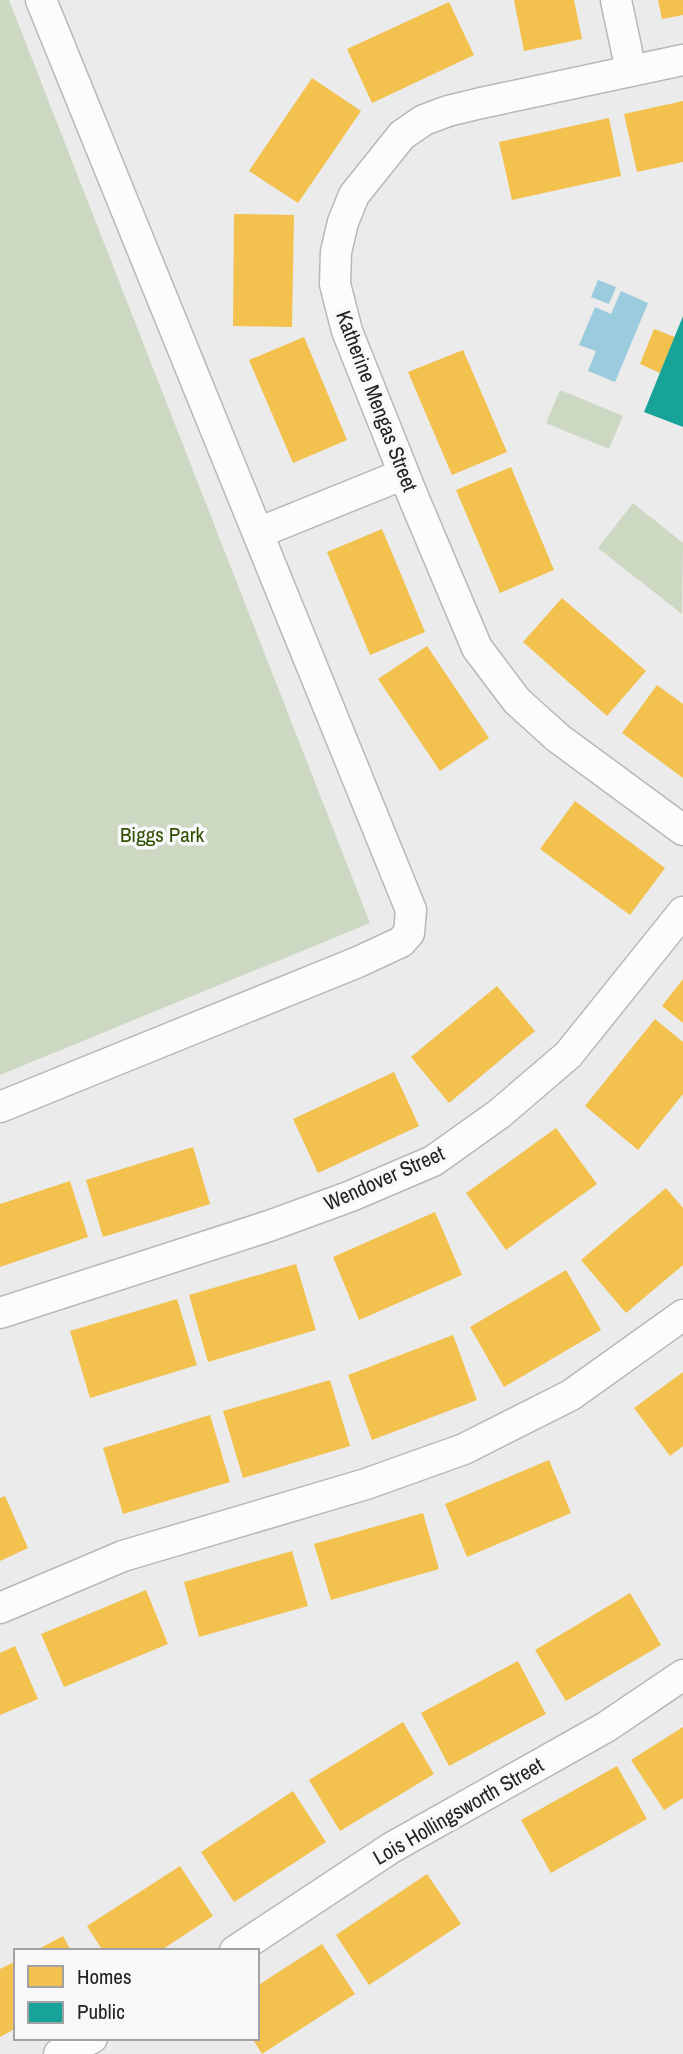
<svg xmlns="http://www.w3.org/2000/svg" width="683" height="2054" font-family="'Archivo Narrow',sans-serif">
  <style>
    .green { fill: #ccd8c1 }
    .water { fill: #9bccdd }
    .homes { fill: #f2c14e }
    .public { fill: #17a398 }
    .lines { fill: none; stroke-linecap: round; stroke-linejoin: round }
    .minor-casing { stroke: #b8b8b8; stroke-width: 33 }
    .minor { stroke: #fcfcfc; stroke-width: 30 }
    .labels { text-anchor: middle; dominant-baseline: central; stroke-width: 7; stroke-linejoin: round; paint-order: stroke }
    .street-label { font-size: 21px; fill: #222223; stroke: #f8f8fa }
    .park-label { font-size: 21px; fill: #305000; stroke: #f8f8fa }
  </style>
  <rect width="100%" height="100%" fill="#ebebec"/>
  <path class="green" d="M0,0H9L370,923L0,1075Z
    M560,390L623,416L609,449L546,423Z
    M633,503L683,543L682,614L598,548Z"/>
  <path class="water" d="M598,280L616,287L609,304L591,297Z
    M621,291L648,303L615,382L588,371L596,351L579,345L595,307L611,314Z"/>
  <path class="homes" d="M514,0H574L582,39L524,51Z
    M658,0H683V15L662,19Z
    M449,2L474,55L372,103L347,49Z
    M312,78L361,111L298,203L249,171Z
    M683,101V162L637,172L624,114Z
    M609,118L621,176L512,200L499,142Z
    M234,214L294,215L292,327L233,326Z
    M654,329L675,337L660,373L640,364Z
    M304,337L347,440L293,463L249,360Z
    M463,350L507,452L452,475L408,372Z
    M511,467L554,570L500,593L456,490Z
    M382,529L425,632L370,655L327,552Z
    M562,598L646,671L607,716L523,642Z
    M427,646L489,738L440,771L378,679Z
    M657,685L683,704V778L622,733Z
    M575,801L665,868L630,915L540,849Z
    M683,979V1023L662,1006Z
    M497,986L535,1031L449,1103L411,1057Z
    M655,1019L683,1042V1094L638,1150L585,1106Z
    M394,1072L419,1126L318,1173L293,1119Z
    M556,1128L597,1184L506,1250L466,1193Z
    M193,1147L210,1204L103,1237L86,1180Z
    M70,1181L88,1237L0,1267V1204Z
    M666,1188L683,1208V1265L626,1313L581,1260Z
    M435,1212L462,1275L359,1320L333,1257Z
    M296,1264L316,1330L208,1362L189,1295Z
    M566,1270L601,1330L504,1387L470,1327Z
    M177,1299L197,1365L90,1398L70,1331Z
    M453,1335L477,1400L372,1440L348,1375Z
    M683,1372V1446L670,1456L634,1408Z
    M330,1380L350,1446L243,1478L223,1411Z
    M210,1415L230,1482L123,1514L103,1448Z
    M549,1460L571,1513L467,1557L445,1504Z
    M5,1496L28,1548L0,1561V1498Z
    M423,1513L439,1569L331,1600L314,1544Z
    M292,1551L308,1606L199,1637L184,1582Z
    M146,1590L168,1644L64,1687L41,1634Z
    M630,1593L661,1645L566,1701L535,1650Z
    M15,1646L38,1699L0,1715V1653Z
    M518,1661L546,1714L449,1766L421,1713Z
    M403,1722L434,1774L340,1831L309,1780Z
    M683,1727V1798L664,1810L631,1760Z
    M617,1766L647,1819L551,1873L521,1820Z
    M293,1791L326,1842L234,1902L201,1852Z
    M180,1866L213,1916L160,1951H103L87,1926Z
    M427,1874L461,1924L369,1985L336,1935Z
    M63,1936L71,1951H35Z
    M322,1944L355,1994L262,2054L252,2038H257V1986Z
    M16,1961V2028L0,2037V1969Z"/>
  <path class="public" d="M683,316V427L644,412Z"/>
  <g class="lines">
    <g class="minor-casing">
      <path id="minor" d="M616,0L631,71
        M683,60L481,103L448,111L424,120L402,135L354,195L343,222L336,252L335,284L347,331L412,494L477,648L517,701L558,738L683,830
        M258,533L404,474
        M0,1107L358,962L401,942L409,933L411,910L41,0
        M0,1313L269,1226L351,1196L433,1161L499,1114L568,1055L683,912
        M0,1608L123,1556L366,1484L464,1449L571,1395L683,1315
        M235,1951L391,1848L606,1727L683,1675
        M59,2054L92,2038"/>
    </g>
    <use href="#minor" class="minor"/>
  </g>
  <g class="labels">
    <g class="street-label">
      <text transform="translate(377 401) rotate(69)">Katherine Mengas Street</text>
      <text transform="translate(384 1178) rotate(-24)">Wendover Street</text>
      <text transform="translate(458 1811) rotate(-30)">Lois Hollingsworth Street</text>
    </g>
    <g class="park-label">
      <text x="162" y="834">Biggs Park</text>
    </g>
  </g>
  <rect x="14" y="1949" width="245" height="91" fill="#f8f8fa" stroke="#a2a2a4" stroke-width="2"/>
  <rect x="28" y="1966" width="35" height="21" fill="#f2c14e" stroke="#a2a2a4" stroke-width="2"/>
  <text x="77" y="1984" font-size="21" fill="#222223">Homes</text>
  <rect x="28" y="2002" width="35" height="21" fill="#17a398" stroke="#a2a2a4" stroke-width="2"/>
  <text x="77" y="2019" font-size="21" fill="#222223">Public</text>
</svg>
